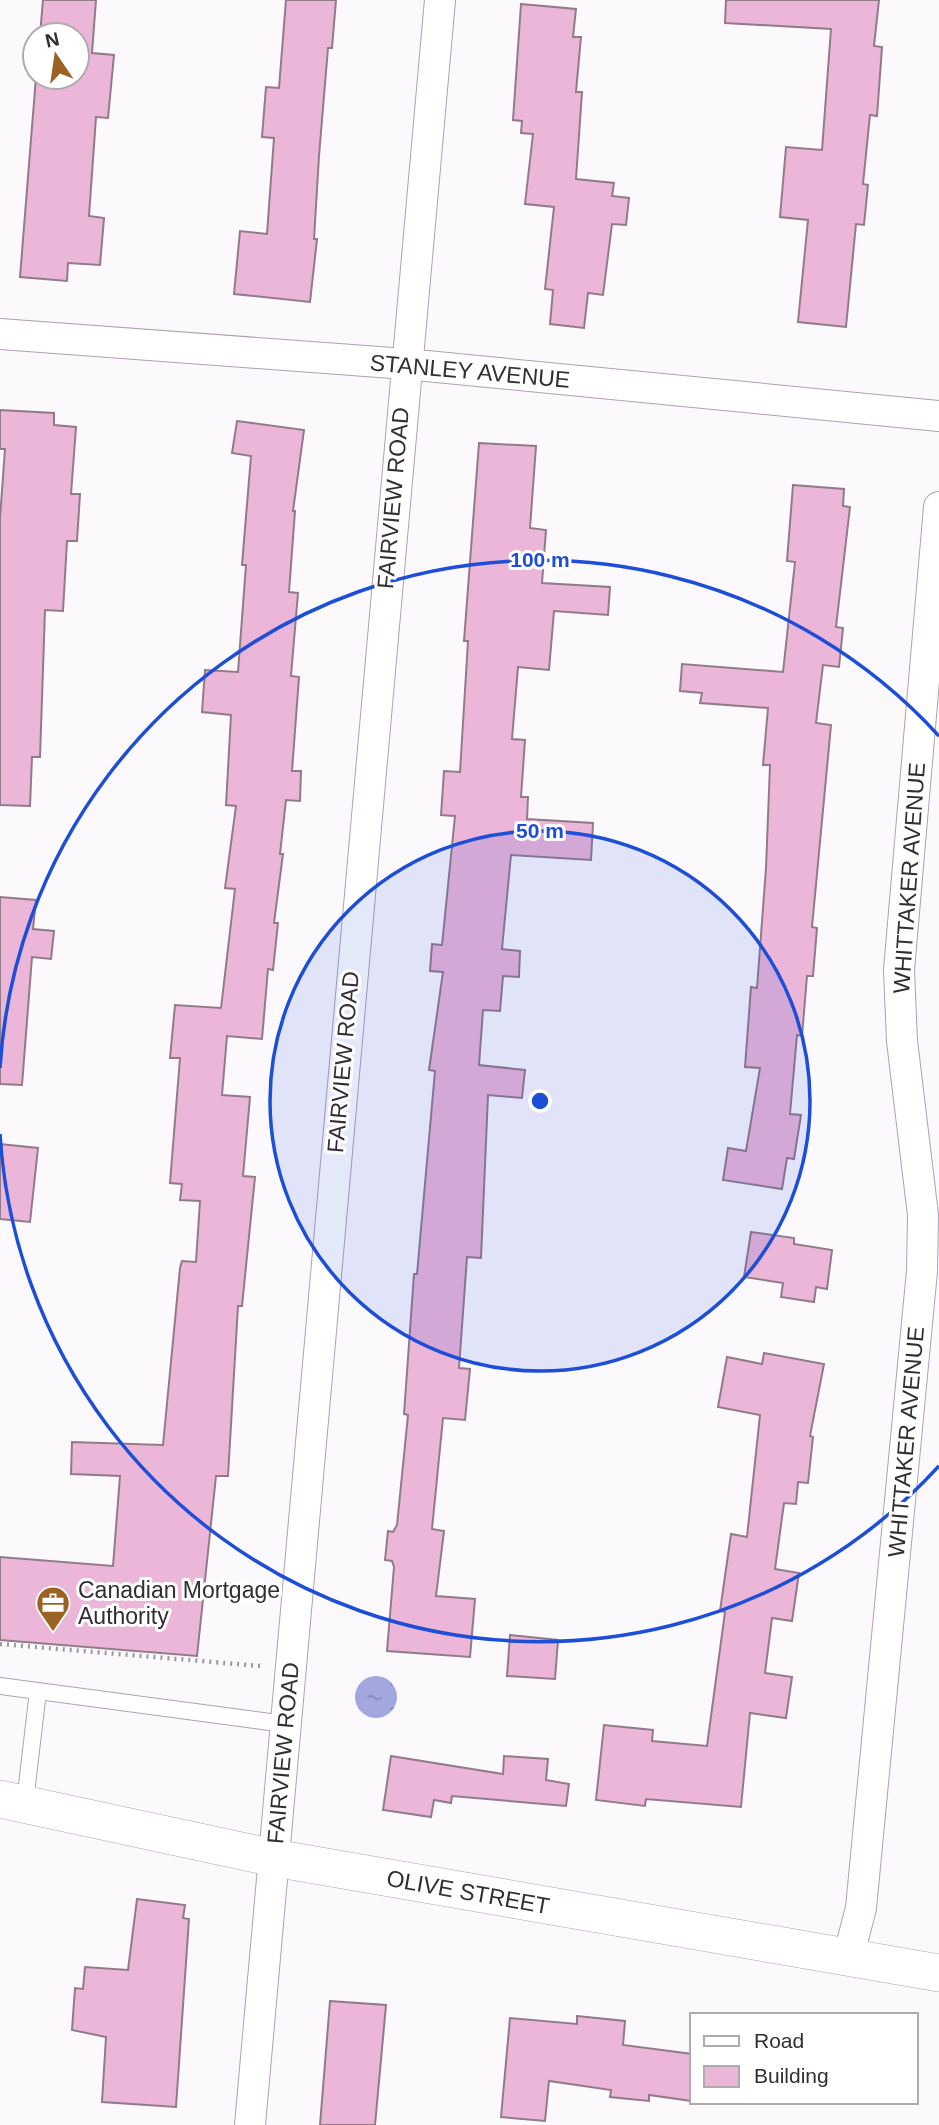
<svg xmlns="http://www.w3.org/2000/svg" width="939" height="2125" font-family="Helvetica,sans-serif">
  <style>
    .water { fill: url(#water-ripples) }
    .building { fill: #ecb6d8; stroke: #927b89; stroke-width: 2 }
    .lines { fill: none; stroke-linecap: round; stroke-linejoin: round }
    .service-casing { stroke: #b0a0b4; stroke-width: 18 }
    .minor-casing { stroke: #b0a0b4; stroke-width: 32 }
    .tertiary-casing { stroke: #b0a0b4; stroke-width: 38 }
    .path { stroke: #9d989e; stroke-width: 4.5; stroke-dasharray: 2 5; stroke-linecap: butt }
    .service { stroke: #fff; stroke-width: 16 }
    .minor { stroke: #fff; stroke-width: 30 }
    .tertiary { stroke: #fff; stroke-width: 37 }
    .ring { fill: none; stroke: #1d4ed8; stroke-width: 3.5 }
    .labels { text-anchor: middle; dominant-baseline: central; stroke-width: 6; stroke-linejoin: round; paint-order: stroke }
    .street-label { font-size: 23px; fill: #332d35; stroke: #fff }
    .poi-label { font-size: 23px; fill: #332d35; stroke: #fff; text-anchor: start }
    .centre { fill: #1d4ed8; stroke: #fff; stroke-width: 3.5 }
    .ring-label { font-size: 21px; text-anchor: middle; font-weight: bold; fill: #1d4ed8; stroke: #fff; stroke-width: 6; stroke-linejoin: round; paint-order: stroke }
  </style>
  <defs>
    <pattern id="water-ripples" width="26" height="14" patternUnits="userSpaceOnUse" patternTransform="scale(1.75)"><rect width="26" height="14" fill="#a2a8dd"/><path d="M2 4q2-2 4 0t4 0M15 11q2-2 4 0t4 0" fill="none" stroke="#8589b4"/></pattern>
  </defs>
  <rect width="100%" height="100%" fill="#fcf9fd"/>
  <path class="water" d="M355 1697a21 21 0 1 1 42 0a21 21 0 1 1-42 0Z"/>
  <path class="building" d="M43,0H96L92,53L114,55L108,118L96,117L89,216L104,218L100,265L68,263L67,281L20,277L36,77H77V35H40Z
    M286,0H336L332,48H328L319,156L314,239H317L310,302L234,294L240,231L267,234L274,138L262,137L266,87L279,88Z
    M726,0H879L874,46L882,47L877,116L870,115L863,184L868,185L864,225L856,224L846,327L798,322L808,220L780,217L786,147L822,150L831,29L725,23Z
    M521,4L576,9L573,37H581L576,92H582L576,179L614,183L612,196L629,198L626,225L612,224L603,295L588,293L584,328L550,324L553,290L545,289L554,207L525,204L533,134L521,133L522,121L513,120Z
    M0,410L54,413V425L76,427L71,494H80L77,541H67L63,611L45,610L40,757H32L30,806L0,805V518L5,449H0Z
    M237,421L304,430L293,511H295L289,592L298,593L291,676L299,677L292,771H301L300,801L286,800L280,854H283L274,923H278L273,970L268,969L262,1039L227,1036L222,1095L250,1097L243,1176L255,1177L242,1306H238L228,1476H216L197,1656L0,1640V1557L113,1566L120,1476L71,1474L72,1442L163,1445L180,1268L182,1261L196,1262L200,1201L180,1200L182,1184L170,1183L180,1058H170L175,1005L221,1008L235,889L225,888L236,806L226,805L231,715L202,712L205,670L238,672L246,565H242L251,456L232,453Z
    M479,443L536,446L530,528L546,530L542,583L610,587L608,615L554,611L549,670L518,667L512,739L525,740L521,797H528L527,819L593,823L591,860L511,855L502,949L520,951L519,977L503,976L500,1011L483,1010L479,1065L525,1070L522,1098L488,1095L481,1258L467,1257L459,1368L470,1369L465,1420L443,1418L432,1529L444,1531L436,1596L475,1599L470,1657L387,1651L394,1567L392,1561L385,1560L388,1531L393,1532L397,1525L408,1415L404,1414L414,1274H417L435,1071L429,1070L443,972L430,971L432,944L442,945L455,816L441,815L444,771L460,772L468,641H464Z
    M793,485L844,489L843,506L850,507L836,627L843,628L839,667L823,665L816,723L831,725L812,927L817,928L813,976H807L802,1036L797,1035L790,1114L801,1115L794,1159L787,1158L782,1189L723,1180L728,1148L746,1151L760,1068L745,1067L751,987L757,988L766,868L770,765H763L768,708L700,703L702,693L680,691L682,664L783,672L795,562L787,561Z
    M0,897L36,900L33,929L54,931L51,959L32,957L22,1085L0,1084Z
    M0,1144L38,1148L30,1222L0,1219Z
    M751,1232L794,1238V1244L832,1250L827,1289L816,1287L814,1302L781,1297L783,1283L744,1277Z
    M764,1353L824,1364L810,1436L813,1437L808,1483L798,1482L796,1504L784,1503L775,1569L799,1573L792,1621L772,1618L765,1673L792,1677L786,1718L750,1713L741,1807L646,1799L645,1806L596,1800L604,1725L653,1730L652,1741L707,1746L725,1612L720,1611L731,1534L747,1537L760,1415L718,1407L727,1357L762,1364Z
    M510,1635L558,1640L555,1679L507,1676Z
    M391,1756L503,1774L504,1756L548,1759L546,1780L569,1784L566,1806L452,1796L451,1803L434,1800L431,1817L383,1810Z
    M137,1899L185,1905L183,1918L189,1919L176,2107L102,2102L106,2037L72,2030L75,1988L83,1989L85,1967L128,1970Z
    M330,2001L386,2005L375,2125H320Z
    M577,2016L625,2021L623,2045L692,2054V2101L649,2095V2101L610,2097L611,2090L549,2081L545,2121L501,2117L510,2018L577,2024Z"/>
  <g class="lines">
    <g class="service-casing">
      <path id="service" d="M0,1686L285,1724
        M25,1802L38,1691"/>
    </g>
    <g class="minor-casing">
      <path id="minor" d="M0,334L406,364L939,416
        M848,1958L861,1908L922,1271L923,1215L902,1041L899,970L939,507
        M250,2125L440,0"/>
    </g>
    <g class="tertiary-casing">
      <path id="tertiary" d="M0,1799L274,1858L939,1973"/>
    </g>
    <path class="path" d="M0,1644L260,1666"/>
    <use href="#service" class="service"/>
    <use href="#minor" class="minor"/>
    <use href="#tertiary" class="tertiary"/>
  </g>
  <circle cx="540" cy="1101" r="270" fill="#1d4ed8" fill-opacity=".12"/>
  <g class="ring">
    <circle cx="540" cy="1101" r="270"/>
    <path d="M939 1466A541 541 0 0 1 0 1134M0 1068A541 541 0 0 1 939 736"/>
  </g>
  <defs>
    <g id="office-pin" transform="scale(1.75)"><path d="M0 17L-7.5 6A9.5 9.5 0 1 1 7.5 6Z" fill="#9c6221" stroke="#fff"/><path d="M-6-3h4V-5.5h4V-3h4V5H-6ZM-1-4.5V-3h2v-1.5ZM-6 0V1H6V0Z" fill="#fff"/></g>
  </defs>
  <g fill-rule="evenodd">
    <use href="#office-pin" x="53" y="1603"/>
  </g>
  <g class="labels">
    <g class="street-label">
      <text transform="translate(470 371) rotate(5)">STANLEY AVENUE</text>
      <text transform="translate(393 498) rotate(-85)">FAIRVIEW ROAD</text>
      <text transform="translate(909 878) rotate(-86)">WHITTAKER AVENUE</text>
      <text transform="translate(343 1062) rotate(-85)">FAIRVIEW ROAD</text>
      <text transform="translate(906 1442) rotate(-85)">WHITTAKER AVENUE</text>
      <text transform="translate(283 1753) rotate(-85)">FAIRVIEW ROAD</text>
      <text transform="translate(468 1892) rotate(10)">OLIVE STREET</text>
    </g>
    <g class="poi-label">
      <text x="78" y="1590">Canadian Mortgage<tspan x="78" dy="26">Authority</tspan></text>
    </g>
  </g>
  <circle cx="540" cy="1101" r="10" class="centre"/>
  <g class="ring-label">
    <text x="540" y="567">100 m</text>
    <text x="540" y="838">50 m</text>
  </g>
  <rect x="690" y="2013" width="228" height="91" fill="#ffffff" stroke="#adabae" stroke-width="2"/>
  <rect x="704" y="2036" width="35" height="10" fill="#ffffff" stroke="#adabae" stroke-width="2"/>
  <text x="754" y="2048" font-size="21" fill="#332d35">Road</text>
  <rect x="704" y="2066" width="35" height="21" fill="#ecb6d8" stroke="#adabae" stroke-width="2"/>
  <text x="754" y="2083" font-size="21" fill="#332d35">Building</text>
  <g transform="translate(56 56) rotate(347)"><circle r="33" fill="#ffffff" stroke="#adabae" stroke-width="2"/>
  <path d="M0-5L12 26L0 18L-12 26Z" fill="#9c6221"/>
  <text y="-10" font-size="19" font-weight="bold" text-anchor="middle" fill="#332d35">N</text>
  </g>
</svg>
